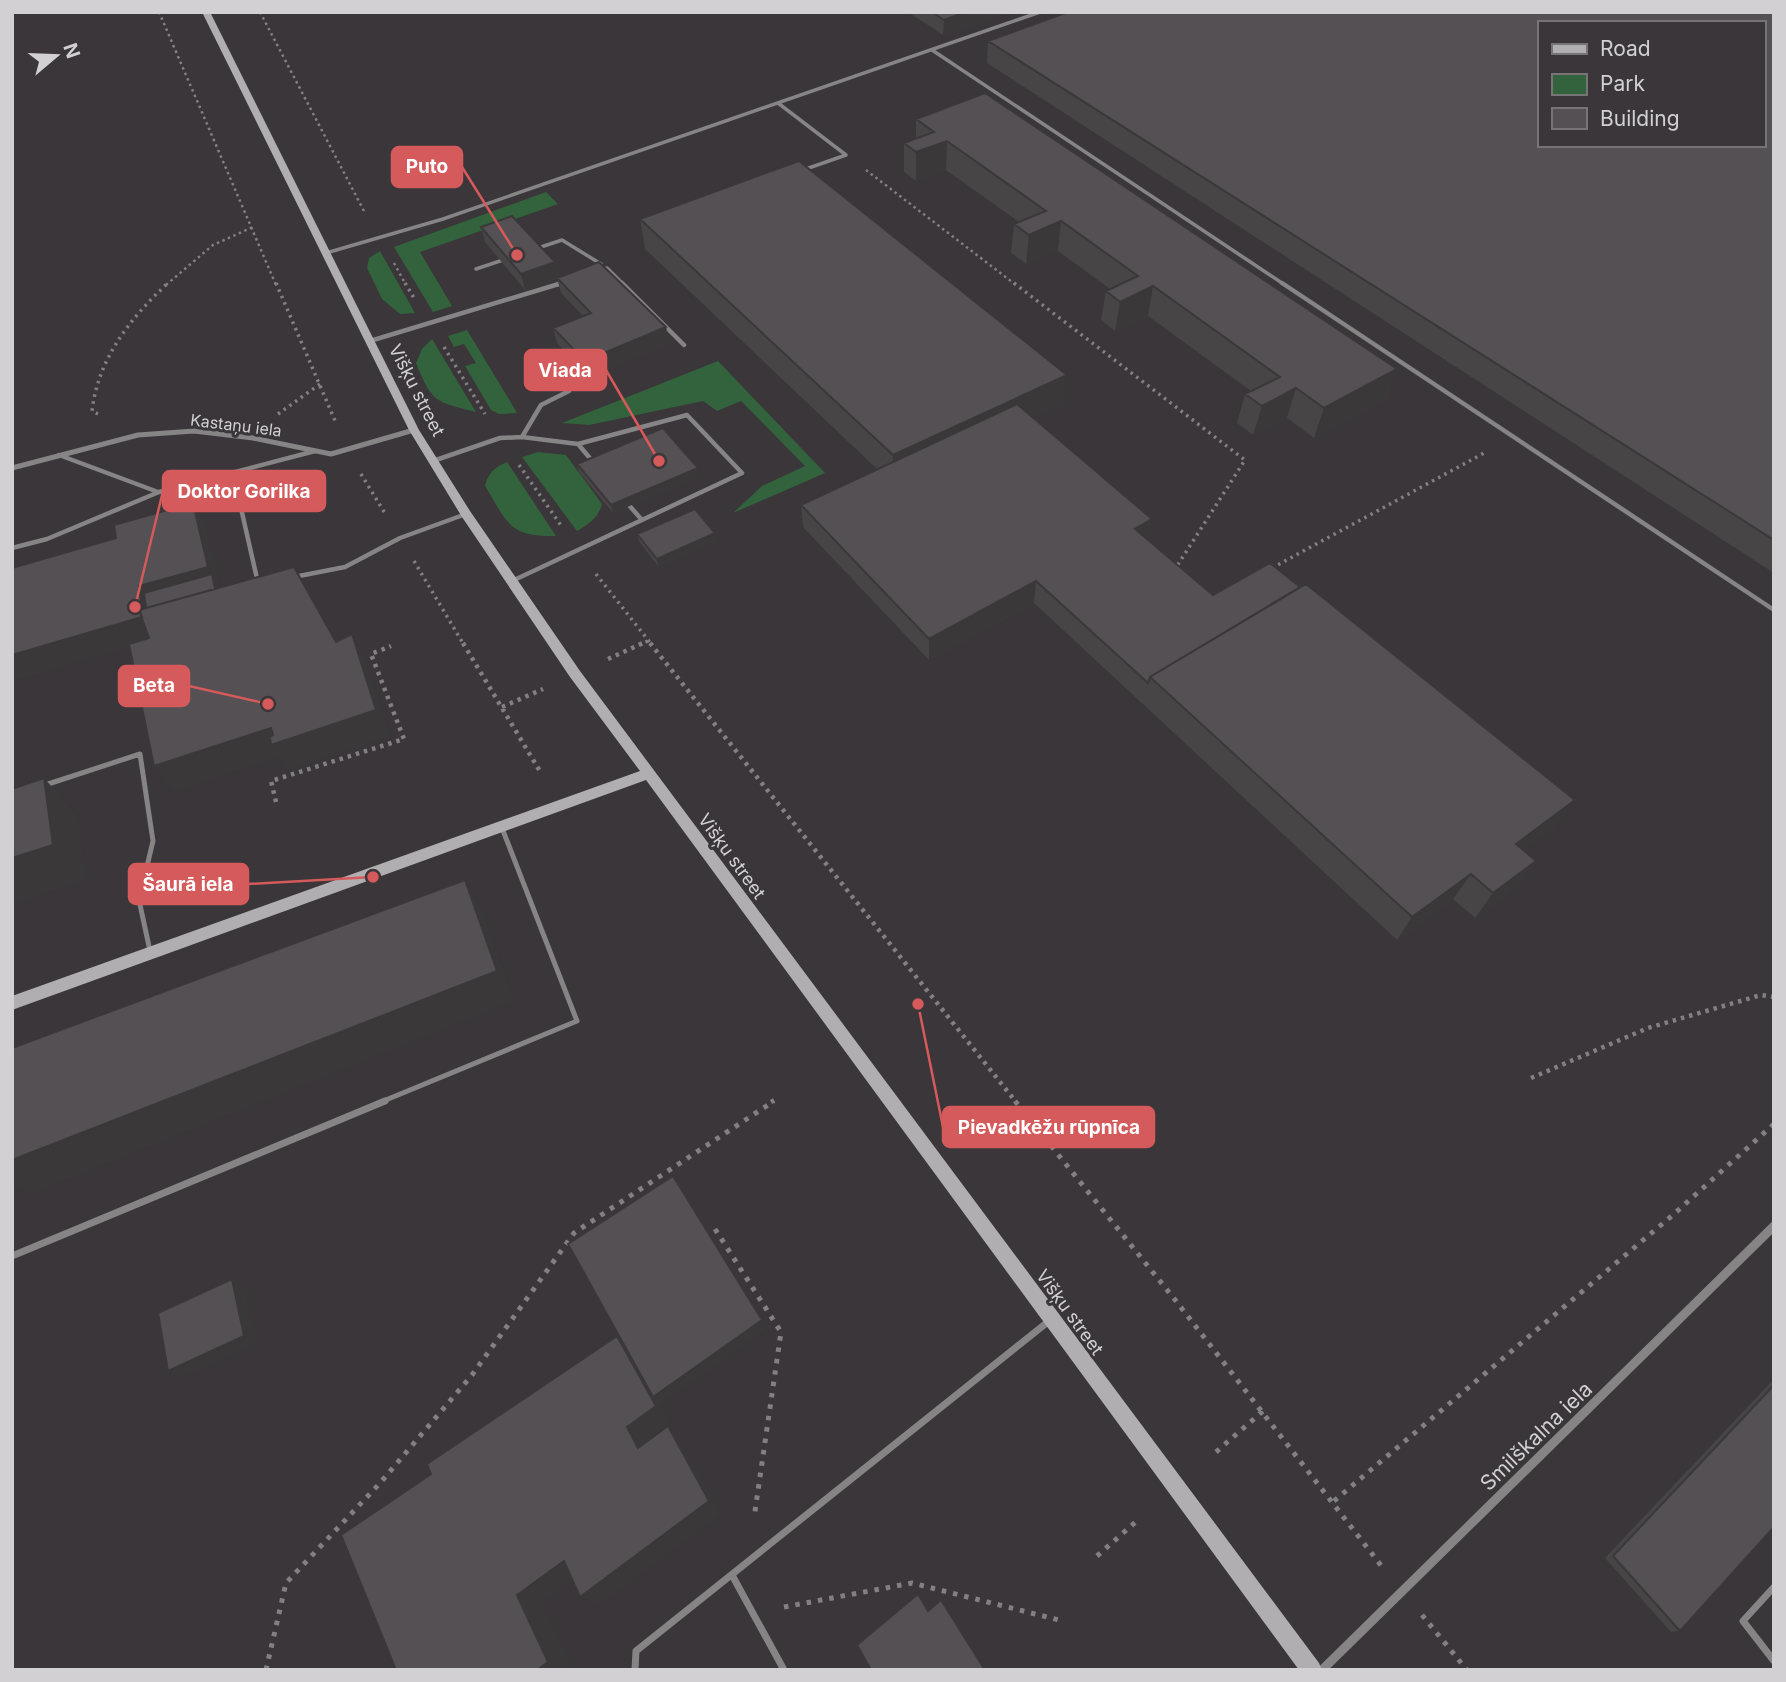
<svg xmlns="http://www.w3.org/2000/svg" width="1786" height="1682" font-family="Inter,sans-serif">
  <style>
    .green { fill: #33633c }
    .lines { fill: none; stroke-linecap: round; stroke-linejoin: round }
    .path-far3 { stroke: #838082; stroke-width: 2.5; stroke-dasharray: 2.5 3.5; stroke-linecap: butt }
    .path-far2 { stroke: #838082; stroke-width: 3.5; stroke-dasharray: 2.5 4.5; stroke-linecap: butt }
    .path-far1 { stroke: #838082; stroke-width: 4.5; stroke-dasharray: 3.5 5; stroke-linecap: butt }
    .path { stroke: #838082; stroke-width: 5; stroke-dasharray: 4.5 7; stroke-linecap: butt }
    .lane-far3 { stroke: #868485; stroke-width: 3.5 }
    .lane-far2 { stroke: #868485; stroke-width: 4.5 }
    .lane-far1 { stroke: #868485; stroke-width: 5 }
    .lane { stroke: #868485; stroke-width: 7 }
    .street-far1 { stroke: #868485; stroke-width: 5 }
    .street { stroke: #868485; stroke-width: 9 }
    .secondary { fill: #b1aeb1; fill-rule: evenodd }
    .wall { fill: #484547 }
    .shaded-wall { fill: #3b383a }
    .building { fill: #545053; stroke: #3b383a; stroke-width: 2; fill-rule: evenodd }
    .labels { text-anchor: middle; dominant-baseline: central; stroke-width: 6; stroke-linejoin: round; paint-order: stroke }
    .far-street-label { font-size: 16px; fill: #d2d0d2; stroke: #3a3639 }
    .street-label { font-size: 18px; fill: #d2d0d2; stroke: #3a3639 }
    .near-street-label { font-size: 21px; fill: #d2d0d2; stroke: #3a3639 }
    .leader { fill: none; stroke: #d55a5b; stroke-width: 2.5 }
    .callout-dot { fill: #d55a5b; stroke: #3a3639; stroke-width: 2.5 }
    .callout { fill: #d55a5b; stroke: #d55a5b; stroke-width: 2.5 }
    .callout-label { font-size: 19px; text-anchor: middle; font-weight: bold; fill: #fff }
  </style>
  <rect width="100%" height="100%" fill="#3a3639"/>
  <path class="green" d="M546,192L558,204L420,252L452,306L433,312L394,247Z
    M380,251L415,313L400,314L382,299L367,268L369,258Z
    M467,330L510,401L517,413L499,414L491,410L465,366L476,363L464,344L454,347L448,336Z
    M432,339L476,412C435,402 432,402 416,363L422,349Z
    M718,361L825,473L733,513L762,486L805,466L741,401L717,411L703,401L589,425L562,423Z
    M538,452L566,455L602,504C598,518 590,523 577,531L522,457Z
    M507,462L556,536C508,537 508,523 485,486C489,472 494,468 507,462Z"/>
  <g class="lines">
    <path class="path-far3" d="M159,12L276,285
      M260,12L365,213
      M866,170L1016,285
      M394,263L406,285
      M166,285L213,245L253,227"/>
    <path class="path-far2" d="M276,283L336,423
      M405,283L414,298
      M1014,283L1245,460L1177,566L1180,569
      M444,347L485,414
      M98,414L92,411C98,359 130,318 168,283
      M278,414L320,384
      M519,465L562,527
      M361,474L386,515
      M414,561L464,645
      M1272,568L1486,452
      M596,574L652,645
      M639,645L648,641"/>
    <path class="path-far1" d="M463,643L541,773
      M650,643L1016,1102
      M608,659L643,643
      M502,707L543,689
      M276,802L271,781L404,739L371,654L391,646
      M1531,1078L1648,1028L1761,995L1774,997
      M771,1102L778,1098"/>
    <path class="path" d="M1015,1101L1176,1301L1383,1568
      M715,1229L781,1332L754,1518
      M1216,1452L1263,1411
      M1334,1501L1674,1214L1774,1124
      M1097,1556L1139,1519
      M784,1607L912,1583L1063,1621
      M1422,1615L1467,1670
      M266,1670L286,1583L381,1482L472,1375L574,1233L774,1101"/>
    <path class="lane-far3" d="M932,50L1285,285
      M778,103L846,155L803,170
      M535,249L562,240L601,264
      M326,253L443,219L1040,12
      M476,269L506,259
      M601,270L607,268L624,285
      M557,285L565,282"/>
    <path class="lane-far2" d="M622,283L684,345
      M1282,283L1774,610
      M370,341L562,283
      M522,437L541,405L569,391
      M578,444L594,463
      M59,455L158,492
      M433,461L500,438L522,437L578,444L687,415L742,473L512,581
      M233,473L258,583
      M627,503L642,520
      M12,548L47,539L159,492L315,451
      M294,577L345,567L400,538L466,514"/>
    <path class="lane-far1" d="M42,786L140,754L153,841L139,900L150,951
      M381,1102L577,1021L502,828"/>
    <path class="lane" d="M12,1256L385,1101
      M732,1575L784,1670
      M1774,1587L1743,1621L1774,1661
      M635,1670L636,1651L1049,1321"/>
    <path class="street-far1" d="M12,468L138,435L194,431L253,438L331,454L414,430"/>
    <path class="street" d="M1322,1670L1774,1226"/>
    <path class="secondary" d="M202,12H210L419,430L470,511L580,671L1319,1663L1322,1670H1299L646,780L12,1010V996L640,771L570,677L462,517L409,430Z"/>
  </g>
  <path class="wall" d="M908,12H1009L943,35Z
    M1774,12V573L987,63L988,41Z
    M916,119L1397,369L1386,399L1314,438L1287,418L1253,435L1237,423L1245,394L1251,391L1148,316L1115,331L1101,320L1106,291L1110,289L1058,251L1026,264L1011,253L1014,224L1019,222L946,170L916,181L904,172V143L916,139Z
    M640,219L1063,404L1033,418L1148,540L1213,595L1556,826L1523,850L1536,861L1517,886L1475,918L1453,899L1397,940L1034,603L929,660L803,527L801,505L877,469L645,249Z
    M481,227L555,262L558,277L666,327L669,343L588,377L557,343L553,328L583,316L561,293L557,278L525,290L485,242Z
    M577,464L699,476L613,513L579,472Z
    M715,533L716,541L658,566L639,541L637,534Z
    M1774,1379V1527L1680,1631L1671,1632L1605,1558Z"/>
  <path class="shaded-wall" d="M966,12H1009L943,35L944,20Z
    M947,141L946,170L916,181V152Z
    M1061,221L1058,251L1026,264L1029,235Z
    M555,262L558,277L525,290L521,274Z
    M1153,286L1148,316L1115,331L1120,302Z
    M666,327L669,343L588,377L585,361Z
    M1397,369L1386,399L1314,438L1324,408Z
    M1067,375L1063,404L893,485V455Z
    M1296,388L1287,418L1253,435L1262,406Z
    M698,468L699,476L613,513L611,505Z
    M193,503L206,525L227,619L17,680L12,675V655L139,586Z
    M1152,519L1148,542L1135,529Z
    M715,533L716,541L658,566L657,559Z
    M1036,581L1034,603L929,660V639Z
    M352,634L366,662L390,737L288,771L279,757L174,792L154,766Z
    M44,778L76,814L86,879L12,904V858Z
    M1575,800L1556,826L1498,869L1516,844Z
    M1536,861L1517,886L1475,918L1493,893Z
    M1471,874L1453,899L1397,940L1412,917Z
    M465,880L483,913L514,1001L31,1194L12,1183V1160Z
    M232,1279L245,1288L257,1343L183,1377L168,1371Z
    M762,1320L766,1330L660,1405L671,1425L668,1427L682,1444L721,1514L601,1604L580,1597L627,1427L617,1336L633,1359Z
    M564,1561L585,1571L542,1602L571,1665L565,1670H537L517,1595Z"/>
  <path class="building" d="M932,12H966L944,20Z
    M1068,12H1774V540L988,41ZM1539,23H1763V145H1539Z
    M985,93L1397,369L1324,408L1296,388L1262,406L1245,394L1280,377L1153,286L1120,302L1106,291L1138,276L1061,221L1029,235L1014,224L1046,211L947,141L916,152L904,143L934,132L916,119Z
    M799,161L1067,375L893,455L640,219Z
    M512,216L555,262L521,274L481,227Z
    M599,262L666,327L585,361L553,328L591,313L557,278Z
    M1017,404L1152,519L1135,529L1213,595L1270,563L1300,587L1150,677L1148,683L1036,581L929,639L801,505Z
    M663,428L698,468L611,505L577,464Z
    M193,503L208,567L139,586L142,609L139,610L142,617L12,655V568L116,538L114,525Z
    M695,509L715,533L657,559L637,534Z
    M294,567L336,642L352,634L376,710L271,745L270,737L273,735L271,728L154,766L129,644L149,638L139,610Z
    M212,574L215,589L146,608L144,593Z
    M1306,584L1575,800L1516,844L1536,861L1493,893L1471,874L1412,917L1150,677Z
    M44,778L53,845L12,858V789Z
    M465,880L497,971L12,1160V1048Z
    M673,1176L762,1320L653,1397L568,1244Z
    M232,1279L244,1336L168,1371L158,1313Z
    M617,1336L656,1406L627,1427L638,1448L668,1426L709,1501L580,1597L564,1561L517,1595L548,1662L537,1670H396L341,1535L431,1474L427,1464Z
    M1774,1385V1527L1680,1631L1613,1556Z
    M918,1594L928,1611L941,1600L985,1670H871L857,1645Z"/>
  <g class="labels">
    <g class="far-street-label">
      <text transform="translate(236 425) rotate(7)">Kastaņu iela</text>
    </g>
    <g class="street-label">
      <text transform="translate(417 390) rotate(63)">Višķu street</text>
      <text transform="translate(732 856) rotate(54)">Višķu street</text>
      <text transform="translate(1070 1312) rotate(54)">Višķu street</text>
    </g>
    <g class="near-street-label">
      <text transform="translate(1536 1436) rotate(-44)">Smilškalna iela</text>
    </g>
  </g>
  <path class="leader" d="M517 255L462 167M659 461L606 370M135 607L163 491M268 704L189 686M373 877L248 884M918 1004L943 1127"/>
  <g class="callout-dot">
    <circle cx="517" cy="255" r="7"/>
    <circle cx="659" cy="461" r="7"/>
    <circle cx="135" cy="607" r="7"/>
    <circle cx="268" cy="704" r="7"/>
    <circle cx="373" cy="877" r="7"/>
    <circle cx="918" cy="1004" r="7"/>
  </g>
  <g class="callout">
    <rect x="392" y="147" width="70" height="40" rx="7"/>
    <rect x="525" y="350" width="81" height="40" rx="7"/>
    <rect x="163" y="471" width="162" height="40" rx="7"/>
    <rect x="119" y="666" width="70" height="40" rx="7"/>
    <rect x="129" y="864" width="119" height="40" rx="7"/>
    <rect x="943" y="1107" width="211" height="40" rx="7"/>
  </g>
  <g class="callout-label">
    <text x="427" y="173">Puto</text>
    <text x="565" y="377">Viada</text>
    <text x="244" y="498">Doktor Gorilka</text>
    <text x="154" y="692">Beta</text>
    <text x="188" y="891">Šaurā iela</text>
    <text x="1049" y="1134">Pievadkēžu rūpnīca</text>
  </g>
  <rect width="1786" height="1682" fill="none" stroke="#d2d0d2" stroke-width="28"/>
  <rect x="1538" y="21" width="228" height="126" fill="#3a3639" stroke="#777476" stroke-width="2"/>
  <rect x="1552" y="44" width="35" height="10" fill="#b1aeb1" stroke="#777476" stroke-width="2"/>
  <text x="1600" y="56" font-size="21" fill="#d2d0d2">Road</text>
  <rect x="1552" y="74" width="35" height="21" fill="#33633c" stroke="#777476" stroke-width="2"/>
  <text x="1600" y="91" font-size="21" fill="#d2d0d2">Park</text>
  <rect x="1552" y="108" width="35" height="21" fill="#545053" stroke="#777476" stroke-width="2"/>
  <text x="1600" y="126" font-size="21" fill="#d2d0d2">Building</text>
  <g transform="translate(56 56) rotate(71)" stroke="#3a3639" stroke-width="5" paint-order="stroke">
  <path d="M0-5L12 26L0 18L-12 26Z" fill="#d2d0d2"/>
  <text y="-10" font-size="19" font-weight="bold" text-anchor="middle" fill="#d2d0d2">N</text>
  </g>
</svg>
